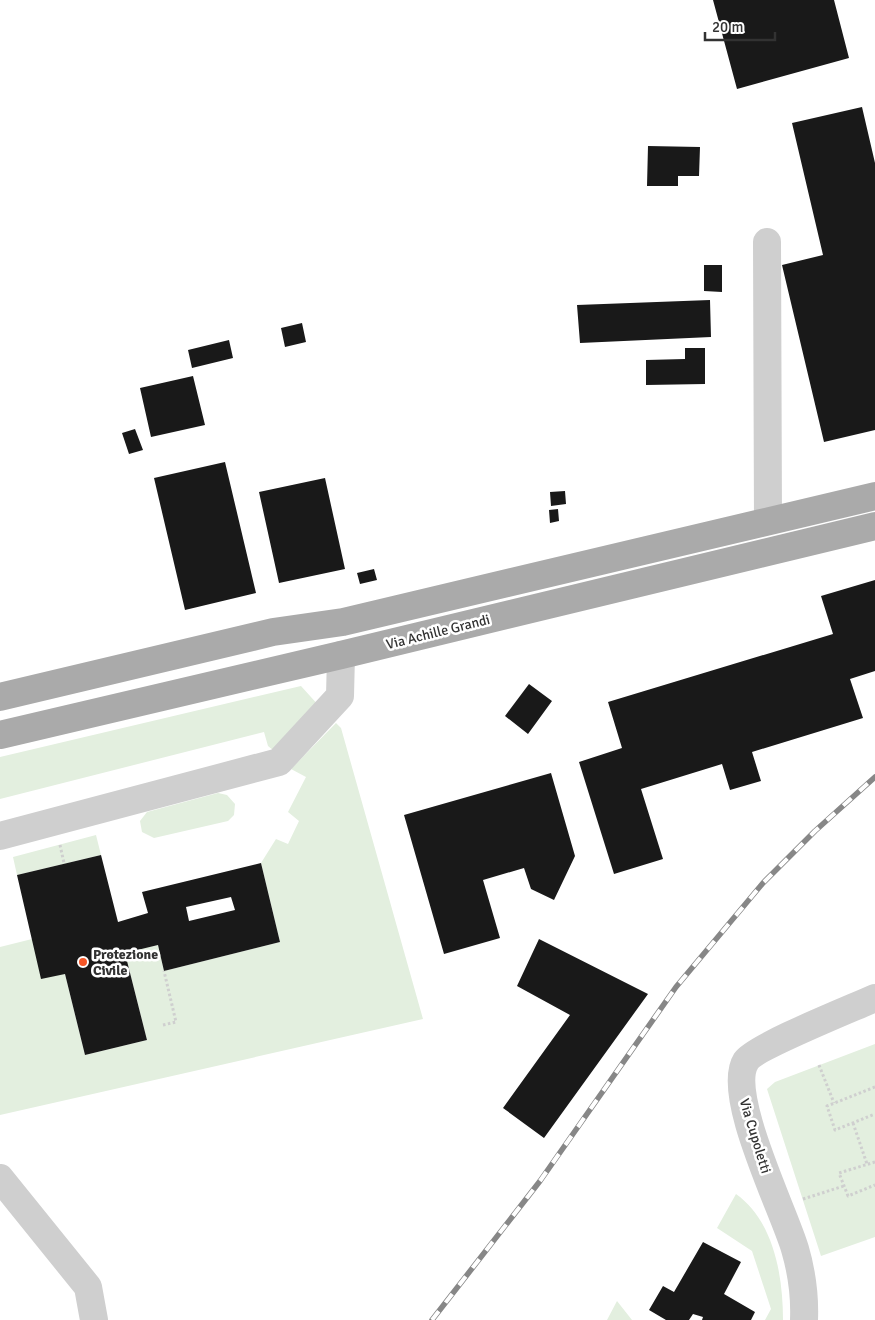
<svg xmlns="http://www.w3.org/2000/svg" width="875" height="1320" font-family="Signika,sans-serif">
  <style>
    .green { fill: #e3efdf }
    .building { fill: #191919; fill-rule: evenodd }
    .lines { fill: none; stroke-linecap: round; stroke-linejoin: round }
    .path { stroke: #cfcfcf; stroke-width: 3; stroke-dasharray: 2.5 2.5; stroke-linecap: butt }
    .minor { stroke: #cfcfcf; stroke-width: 28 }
    .major { stroke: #aaa; stroke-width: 28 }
    .rail-casing { stroke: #878787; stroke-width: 5.5 }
    .rail { stroke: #fff; stroke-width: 4; stroke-dasharray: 11; stroke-linecap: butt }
    .poi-dot { fill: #f55627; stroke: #fff; stroke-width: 2 }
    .labels { text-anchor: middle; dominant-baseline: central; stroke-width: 5; stroke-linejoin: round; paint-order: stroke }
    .street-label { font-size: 14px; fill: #323232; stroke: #fff }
    .poi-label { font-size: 14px; font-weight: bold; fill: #323232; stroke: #fff; text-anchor: start }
  </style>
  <rect width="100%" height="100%" fill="#fff"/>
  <path class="green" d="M301,686L320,707L274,751L268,746L264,732L0,799V757Z
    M336,723L341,728L423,1019L0,1115V947L32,939L65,974L85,1055L147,1040L125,953L158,945L164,971L280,942L261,863L276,839L288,844L299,821L288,812L306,777L291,769Z
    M218,793L227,795L235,804L234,815L228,821L154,838L142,832L140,821L147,812Z
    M96,835L101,855L17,875L13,857Z
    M875,1044V1237L821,1256L767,1089L775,1082Z
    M736,1194C774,1221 783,1276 783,1320H765L771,1309L752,1251L717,1228Z
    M617,1301L632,1320H607Z"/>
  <path class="building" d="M713,0H834L849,58L737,89Z
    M862,107L875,163V430L824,442L782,265L823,255L792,123Z
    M648,146L700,147L699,176H678V186H647Z
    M704,265H722V292L704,291Z
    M710,300L711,337L580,343L577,305Z
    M302,323L306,342L285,347L281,328Z
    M229,340L233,358L192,368L188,350Z
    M685,348H705V384L646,385V360L685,359Z
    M193,376L205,425L151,437L140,388Z
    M135,429L143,450L129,454L122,433Z
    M225,462L256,593L185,610L154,478Z
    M325,478L345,569L279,583L259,492Z
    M565,491L566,504L551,506L550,492Z
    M558,509L559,521L550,523L549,510Z
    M374,569L377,580L360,584L357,573Z
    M875,580V671L850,679L863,718L752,752L761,781L730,790L722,764L641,789L663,859L614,874L579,762L622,748L608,702L833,634L821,596Z
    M529,684L552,701L528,734L505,716Z
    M551,773L575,856L554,900L531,889L524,868L483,880L500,938L444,954L404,815Z
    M101,855L118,922L148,913L142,892L261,863L280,942L164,971L158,945L125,953L147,1040L85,1055L65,974L41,979L17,875ZM231,897L235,910L189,921L186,907Z
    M539,939L648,994L544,1138L503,1108L570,1015L517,986Z
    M703,1242L741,1262L724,1294L755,1312L751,1320H702L703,1317L693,1314L689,1320H666L649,1310L663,1286L674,1292Z"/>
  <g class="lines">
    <path class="path" d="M60,845L64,863
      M163,1025L176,1022L164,971
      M819,1065L834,1103
      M875,1087L827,1106L835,1130L875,1114
      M853,1123L867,1164
      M875,1162L839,1173L848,1196L875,1185
      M803,1199L844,1186"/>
    <path class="minor" d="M767,242L768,521
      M0,836L279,762L340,696L341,655
      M0,1178L88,1287L94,1320
      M804,1320C805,1295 802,1273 795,1249C784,1211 725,1094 746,1061C755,1047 853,1008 875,998"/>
    <path class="major" d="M0,697L273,632L343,622L875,496
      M0,735L341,655L875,526"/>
    <g class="rail-casing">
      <path id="rail" d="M432,1320L540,1181L676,987L763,883L815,831L875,777"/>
    </g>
    <use href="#rail" class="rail"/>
  </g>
  <circle class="poi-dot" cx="83" cy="962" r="5"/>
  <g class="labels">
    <g class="street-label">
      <text transform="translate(438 632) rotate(-14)">Via Achille Grandi</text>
      <text transform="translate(755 1136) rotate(73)">Via Cupoletti</text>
    </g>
    <g class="poi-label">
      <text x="93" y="954">Protezione<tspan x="93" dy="16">Civile</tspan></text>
    </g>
  </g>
  <path d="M705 32v8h70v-8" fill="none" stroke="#323232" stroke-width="2.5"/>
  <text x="712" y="32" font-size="15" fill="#323232" stroke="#ffffff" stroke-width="4" paint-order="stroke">20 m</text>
</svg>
